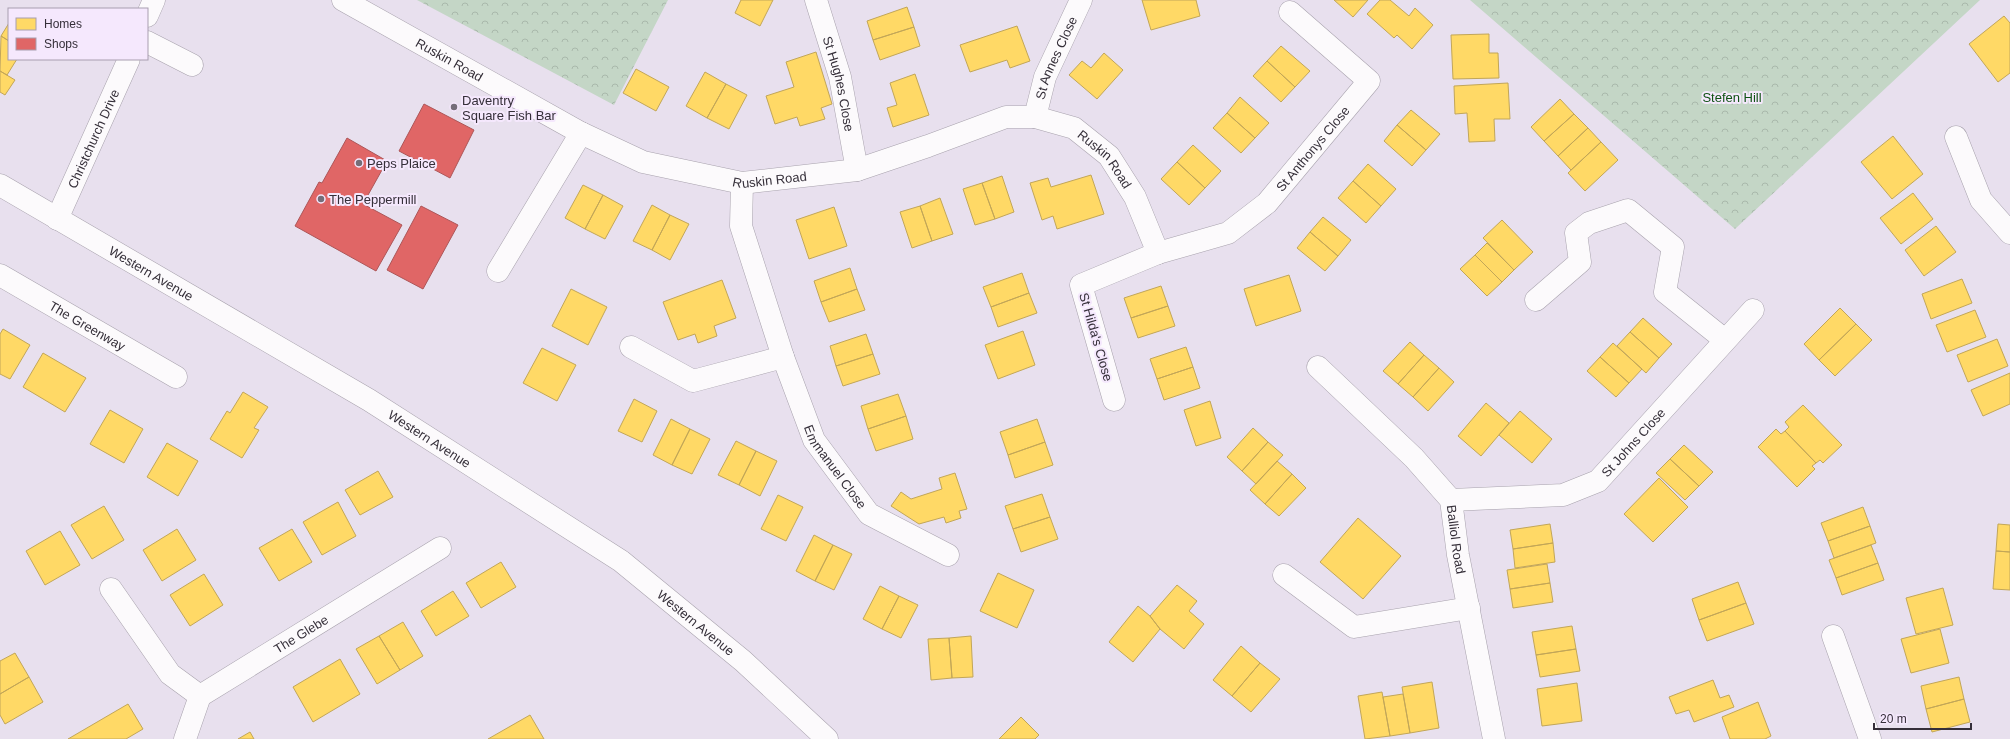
<svg xmlns="http://www.w3.org/2000/svg" width="2010" height="739" font-family="Arial,sans-serif">
  <style>
    .park { fill: url(#park-crowns) }
    .homes { fill: #ffd966; stroke: #c2a658 }
    .shops { fill: #e06666; stroke: #ad5658 }
    .lines { fill: none; stroke-linecap: round; stroke-linejoin: round }
    .minor-casing { stroke: #a8a2ad; stroke-width: 23 }
    .minor { stroke: #fcfafc; stroke-width: 22 }
    .poi-dot { fill: #746d78; stroke: #f5e8fd; stroke-width: 1.5 }
    .labels { text-anchor: middle; dominant-baseline: central; stroke-width: 4; stroke-linejoin: round; paint-order: stroke }
    .street-label { font-size: 13px; fill: #352f39; stroke: #f5e8fd }
    .park-label { font-size: 13px; fill: #0f5214; stroke: #f5e8fd }
    .poi-label { font-size: 13px; fill: #352f39; stroke: #f5e8fd; text-anchor: start }
  </style>
  <defs>
    <pattern id="park-crowns" width="20" height="18" patternUnits="userSpaceOnUse"><rect width="20" height="18" fill="#c4d6c6"/><path d="M2 6a3 3 0 1 1 6 0M12 15a3 3 0 1 1 6 0" fill="none" stroke="#a9b8ab"/></pattern>
  </defs>
  <rect width="100%" height="100%" fill="#e8e0ee"/>
  <path class="park" d="M417,0H668L614,105Z
    M1470,0H1980L1735,229Z"/>
  <path class="homes" d="M741,0H773L760,26L735,13Z
    M1142,0H1196L1200,16L1151,30Z
    M1334,0H1368L1353,17Z
    M1380,0H1390L1409,16L1415,8L1433,25L1412,49L1397,35L1394,38L1367,14Z
    M907,7L914,27L873,40L867,21Z
    M2004,16L2010,23V73L1998,82L1969,44Z
    M9,23V41L1,36Z
    M1017,26L1030,61L1010,68L1007,60L970,72L960,45Z
    M914,27L920,46L880,60L873,40Z
    M1489,34V53H1498L1499,78L1453,79L1451,35Z
    M1,36L9,41V59H17L7,75L0,71Z
    M1281,46L1310,71L1295,87L1267,61Z
    M816,52L832,104L821,108L825,119L800,126L797,117L775,124L766,96L794,87L786,62Z
    M1104,53L1123,70L1097,99L1069,75L1082,61L1091,68Z
    M1267,61L1295,87L1281,102L1253,76Z
    M636,69L669,87L656,111L623,93Z
    M0,71L15,80L5,95L0,92Z
    M705,72L726,84L707,118L686,106Z
    M915,74L929,115L893,127L887,108L897,105L890,83Z
    M1508,83L1510,119H1494L1495,141L1469,142L1467,113L1455,114L1454,86Z
    M726,84L747,95L729,129L707,118Z
    M1240,97L1269,123L1255,138L1227,113Z
    M1560,99L1574,114L1544,141L1531,127Z
    M1411,110L1440,134L1426,150L1397,125Z
    M1227,113L1255,138L1241,153L1213,128Z
    M1574,114L1588,128L1558,156L1544,141Z
    M1397,125L1426,150L1412,166L1384,141Z
    M1588,128L1601,142L1571,170L1558,156Z
    M1893,136L1923,174L1892,199L1861,162Z
    M1601,142L1618,160L1585,191L1568,173Z
    M1193,145L1221,171L1205,188L1177,162Z
    M1177,162L1205,188L1189,205L1161,179Z
    M1368,164L1396,189L1381,206L1353,181Z
    M1091,175L1104,214L1057,229L1053,216L1042,220L1030,183L1048,178L1051,187Z
    M1002,176L1014,212L995,219L982,183Z
    M1353,181L1381,206L1366,223L1338,198Z
    M982,183L995,219L975,225L963,189Z
    M583,185L603,195L585,229L565,218Z
    M1913,193L1933,219L1901,244L1880,218Z
    M603,195L623,206L605,239L585,229Z
    M940,198L953,234L932,241L920,206Z
    M652,205L670,215L652,250L633,241Z
    M920,206L932,241L912,248L900,212Z
    M834,207L847,246L809,259L796,220Z
    M670,215L689,224L670,260L652,250Z
    M1323,217L1351,240L1338,256L1310,232Z
    M1502,220L1533,252L1514,270L1483,238Z
    M1936,226L1956,252L1924,276L1905,250Z
    M1310,232L1338,256L1325,271L1297,248Z
    M1487,243L1514,270L1502,282L1475,255Z
    M1475,255L1502,282L1487,296L1460,269Z
    M850,268L857,289L821,302L814,281Z
    M1022,273L1029,293L991,307L983,287Z
    M1289,275L1301,311L1256,326L1244,289Z
    M1962,279L1972,303L1931,319L1922,294Z
    M722,280L736,318L714,326L717,336L698,343L695,334L678,340L663,302Z
    M1161,286L1168,306L1131,318L1124,298Z
    M571,289L607,307L588,345L552,326Z
    M857,289L865,310L829,322L821,302Z
    M1029,293L1037,313L998,327L991,307Z
    M1168,306L1175,326L1138,338L1131,318Z
    M1840,308L1856,324L1819,360L1804,344Z
    M1975,310L1986,337L1947,352L1936,325Z
    M1643,318L1672,344L1659,358L1630,332Z
    M1856,324L1872,340L1835,376L1819,360Z
    M3,329L30,345L10,379L0,374V334Z
    M1023,331L1035,365L998,379L985,345Z
    M1630,332L1659,358L1646,373L1617,346Z
    M866,334L873,354L836,366L830,346Z
    M1997,339L2008,366L1968,382L1957,355Z
    M1410,342L1424,355L1398,384L1383,371Z
    M1613,343L1642,369L1629,383L1600,357Z
    M1186,347L1193,367L1157,379L1150,359Z
    M542,348L576,365L557,401L523,383Z
    M43,353L86,378L65,412L23,387Z
    M873,354L880,374L843,386L836,366Z
    M1424,355L1439,368L1413,397L1398,384Z
    M1600,357L1629,383L1616,397L1587,371Z
    M1193,367L1200,388L1164,400L1157,379Z
    M1439,368L1454,382L1428,411L1413,397Z
    M2010,373V404L1983,416L1971,390Z
    M243,392L268,407L254,428L259,430L242,458L210,439L227,411L230,413Z
    M898,394L906,416L868,429L861,406Z
    M634,399L657,411L642,442L618,431Z
    M1210,401L1221,438L1196,446L1184,410Z
    M1486,403L1509,423L1481,456L1458,436Z
    M1803,405L1842,445L1823,463L1820,460L1816,463L1785,431L1789,427L1785,422Z
    M110,410L143,429L124,463L90,444Z
    M1520,411L1552,439L1532,463L1499,435Z
    M906,416L913,439L876,451L868,429Z
    M671,419L690,429L672,465L653,455Z
    M1037,419L1045,442L1008,455L1000,432Z
    M1253,428L1268,442L1242,471L1227,457Z
    M690,429L710,439L692,474L672,465Z
    M1776,429L1781,434L1785,431L1816,463L1812,466L1815,469L1797,487L1758,447Z
    M736,441L756,451L739,485L718,475Z
    M1045,442L1053,465L1015,478L1008,455Z
    M1268,442L1283,455L1256,484L1242,471Z
    M167,443L198,461L178,496L147,477Z
    M1684,445L1713,472L1699,486L1670,459Z
    M756,451L777,461L760,496L739,485Z
    M1670,459L1699,486L1685,500L1656,473Z
    M1277,461L1292,474L1265,504L1250,490Z
    M378,471L393,497L360,515L345,490Z
    M955,473L967,509L959,511L961,518L946,523L944,517L919,524L891,506L901,492L911,499L942,489L939,478Z
    M1292,474L1306,488L1279,516L1265,504Z
    M1659,478L1688,507L1653,542L1624,514Z
    M1042,494L1050,517L1013,529L1005,506Z
    M778,495L803,507L786,541L761,529Z
    M338,502L356,536L322,555L303,522Z
    M104,506L124,540L92,559L71,525Z
    M1863,507L1870,526L1828,541L1821,523Z
    M1050,517L1058,539L1021,552L1013,529Z
    M1358,518L1401,556L1363,599L1320,562Z
    M1550,524L1553,543L1513,549L1510,530Z
    M1998,524L2010,525V552L1996,551Z
    M1870,526L1876,543L1834,558L1828,541Z
    M177,529L196,560L162,581L143,550Z
    M292,529L312,562L279,581L259,548Z
    M60,531L80,565L45,585L26,551Z
    M814,535L833,545L815,581L796,571Z
    M1553,543L1555,562L1515,568L1513,549Z
    M833,545L852,554L834,590L815,581Z
    M1871,545L1878,563L1836,578L1829,560Z
    M1996,551L2010,552V590L1993,589Z
    M501,562L516,587L481,608L466,583Z
    M1878,563L1884,580L1842,595L1836,578Z
    M1547,564L1550,583L1510,589L1507,570Z
    M998,573L1034,590L1017,628L980,611Z
    M204,574L223,605L190,626L170,595Z
    M1738,582L1746,603L1699,620L1692,599Z
    M1550,583L1553,602L1513,608L1510,589Z
    M1177,585L1197,601L1189,611L1204,624L1184,649L1160,629L1150,616Z
    M880,586L899,596L882,629L863,619Z
    M1943,588L1953,625L1916,634L1906,598Z
    M453,591L469,616L436,636L421,611Z
    M899,596L918,605L901,638L882,629Z
    M1746,603L1754,624L1707,641L1699,620Z
    M1138,606L1150,616L1160,629L1133,662L1109,642Z
    M403,622L423,656L400,670L379,636Z
    M1572,626L1576,649L1536,655L1532,632Z
    M1940,629L1949,663L1911,673L1901,639Z
    M379,636L400,670L377,684L356,649Z
    M971,636L973,677L952,678L949,638Z
    M949,638L952,678L931,680L928,639Z
    M1241,646L1260,663L1232,696L1213,680Z
    M1576,649L1580,671L1540,677L1536,655Z
    M15,653L29,677L0,694V661Z
    M340,659L360,694L313,722L293,687Z
    M1260,663L1280,679L1251,712L1232,696Z
    M29,677L43,702L5,724L0,715V694Z
    M1959,677L1964,699L1926,709L1921,686Z
    M1713,680L1720,698L1729,695L1734,707L1694,722L1689,710L1676,714L1669,697Z
    M1432,682L1439,728L1410,733L1402,687Z
    M1577,683L1582,721L1542,726L1537,689Z
    M1382,692L1390,736L1365,739L1358,696Z
    M1403,694L1410,733L1390,736L1383,697Z
    M1964,699L1970,722L1932,732L1926,709Z
    M1758,702L1771,736L1765,739H1730L1722,717Z
    M128,704L143,729L126,739H68Z
    M530,715L544,739H488Z
    M1021,717L1039,735L1035,739H999Z
    M250,732L254,739H238Z"/>
  <path class="shops" d="M424,104L474,130L450,178L399,151Z
    M347,138L387,161L363,204L402,225L376,271L295,226L319,182L322,183Z
    M421,206L458,225L423,289L387,270Z"/>
  <g class="lines">
    <g class="minor-casing">
      <g id="minor">
        <path id="s1" d="M343,0L581,133L643,162L742,183L857,170L928,146L1006,117H1035L1074,128L1109,156L1135,197L1158,253"/>
        <path id="s2" d="M816,0L840,77L857,170"/>
        <path d="M147,16L154,0"/>
        <path d="M147,42L192,65"/>
        <path id="s3" d="M1035,117L1045,77L1081,0"/>
        <path d="M1956,137L1981,200L2010,233"/>
        <path id="s4" d="M742,183L741,226L783,357L814,440L869,514L948,555"/>
        <path id="s5" d="M0,185L369,400L621,561L743,661L827,739"/>
        <path id="s6" d="M57,219L129,59"/>
        <path d="M498,271L581,133"/>
        <path id="s7" d="M0,275L176,377"/>
        <path d="M1536,300L1580,262L1576,233L1589,223L1628,210L1673,247L1665,292L1725,340"/>
        <path d="M631,347L693,381L783,357"/>
        <path id="s8" d="M1318,367L1414,458L1451,500L1458,555L1494,739"/>
        <path id="s9" d="M1114,400L1081,285L1158,253L1228,233L1267,203L1369,81L1290,12"/>
        <path id="s10" d="M1451,500L1563,495L1598,481L1753,310"/>
        <path d="M1284,575L1354,627L1469,608"/>
        <path d="M111,589L170,674L200,696"/>
        <path d="M1833,636L1870,739"/>
        <path id="s11" d="M185,739L200,696L440,548"/>
      </g>
    </g>
    <use href="#minor" class="minor"/>
  </g>
  <g class="poi-dot">
    <circle cx="454" cy="107" r="4"/>
    <circle cx="359" cy="163" r="4"/>
    <circle cx="321" cy="199" r="4"/>
  </g>
  <g class="labels">
    <g class="street-label">
      <text stroke="none"><textPath href="#s3" startOffset="63">St Annes Close</textPath></text>
      <text stroke="none"><textPath href="#s1" startOffset="122">Ruskin Road</textPath></text>
      <text stroke="none"><textPath href="#s2" startOffset="87">St Hughes Close</textPath></text>
      <text stroke="none"><textPath href="#s6" startOffset="88">Christchurch Drive</textPath></text>
      <text stroke="none"><textPath href="#s9" startOffset="396">St Anthonys Close</textPath></text>
      <text stroke="none"><textPath href="#s1" startOffset="830">Ruskin Road</textPath></text>
      <text stroke="none"><textPath href="#s1" startOffset="470">Ruskin Road</textPath></text>
      <text stroke="none"><textPath href="#s5" startOffset="175">Western Avenue</textPath></text>
      <text stroke="none"><textPath href="#s7" startOffset="101">The Greenway</textPath></text>
      <text transform="translate(1096 337) rotate(74)">St Hilda's Close</text>
      <text stroke="none"><textPath href="#s5" startOffset="499">Western Avenue</textPath></text>
      <text stroke="none"><textPath href="#s10" startOffset="202">St Johns Close</textPath></text>
      <text stroke="none"><textPath href="#s4" startOffset="303">Emmanuel Close</textPath></text>
      <text stroke="none"><textPath href="#s8" startOffset="228">Balliol Road</textPath></text>
      <text stroke="none"><textPath href="#s5" startOffset="823">Western Avenue</textPath></text>
      <text stroke="none"><textPath href="#s11" startOffset="164">The Glebe</textPath></text>
    </g>
    <g class="park-label">
      <text x="1732" y="97">Stefen Hill</text>
    </g>
    <g class="poi-label">
      <text x="462" y="100">Daventry<tspan x="462" dy="15">Square Fish Bar</tspan></text>
      <text x="367" y="163">Peps Plaice</text>
      <text x="329" y="199">The Peppermill</text>
    </g>
  </g>
  <rect x="8" y="8" width="140" height="52" fill="#f5e8fd" stroke="#a89eaf"/>
  <rect x="16" y="18" width="20" height="12" fill="#ffd966" stroke="#a89eaf"/>
  <text x="44" y="28" font-size="12" fill="#352f39">Homes</text>
  <rect x="16" y="38" width="20" height="12" fill="#e06666" stroke="#a89eaf"/>
  <text x="44" y="48" font-size="12" fill="#352f39">Shops</text>
  <path d="M1874 723v6h97v-6" fill="none" stroke="#352f39" stroke-width="2"/>
  <text x="1880" y="723" font-size="12" fill="#352f39" stroke="#f5e8fd" stroke-width="3" paint-order="stroke">20 m</text>
</svg>
